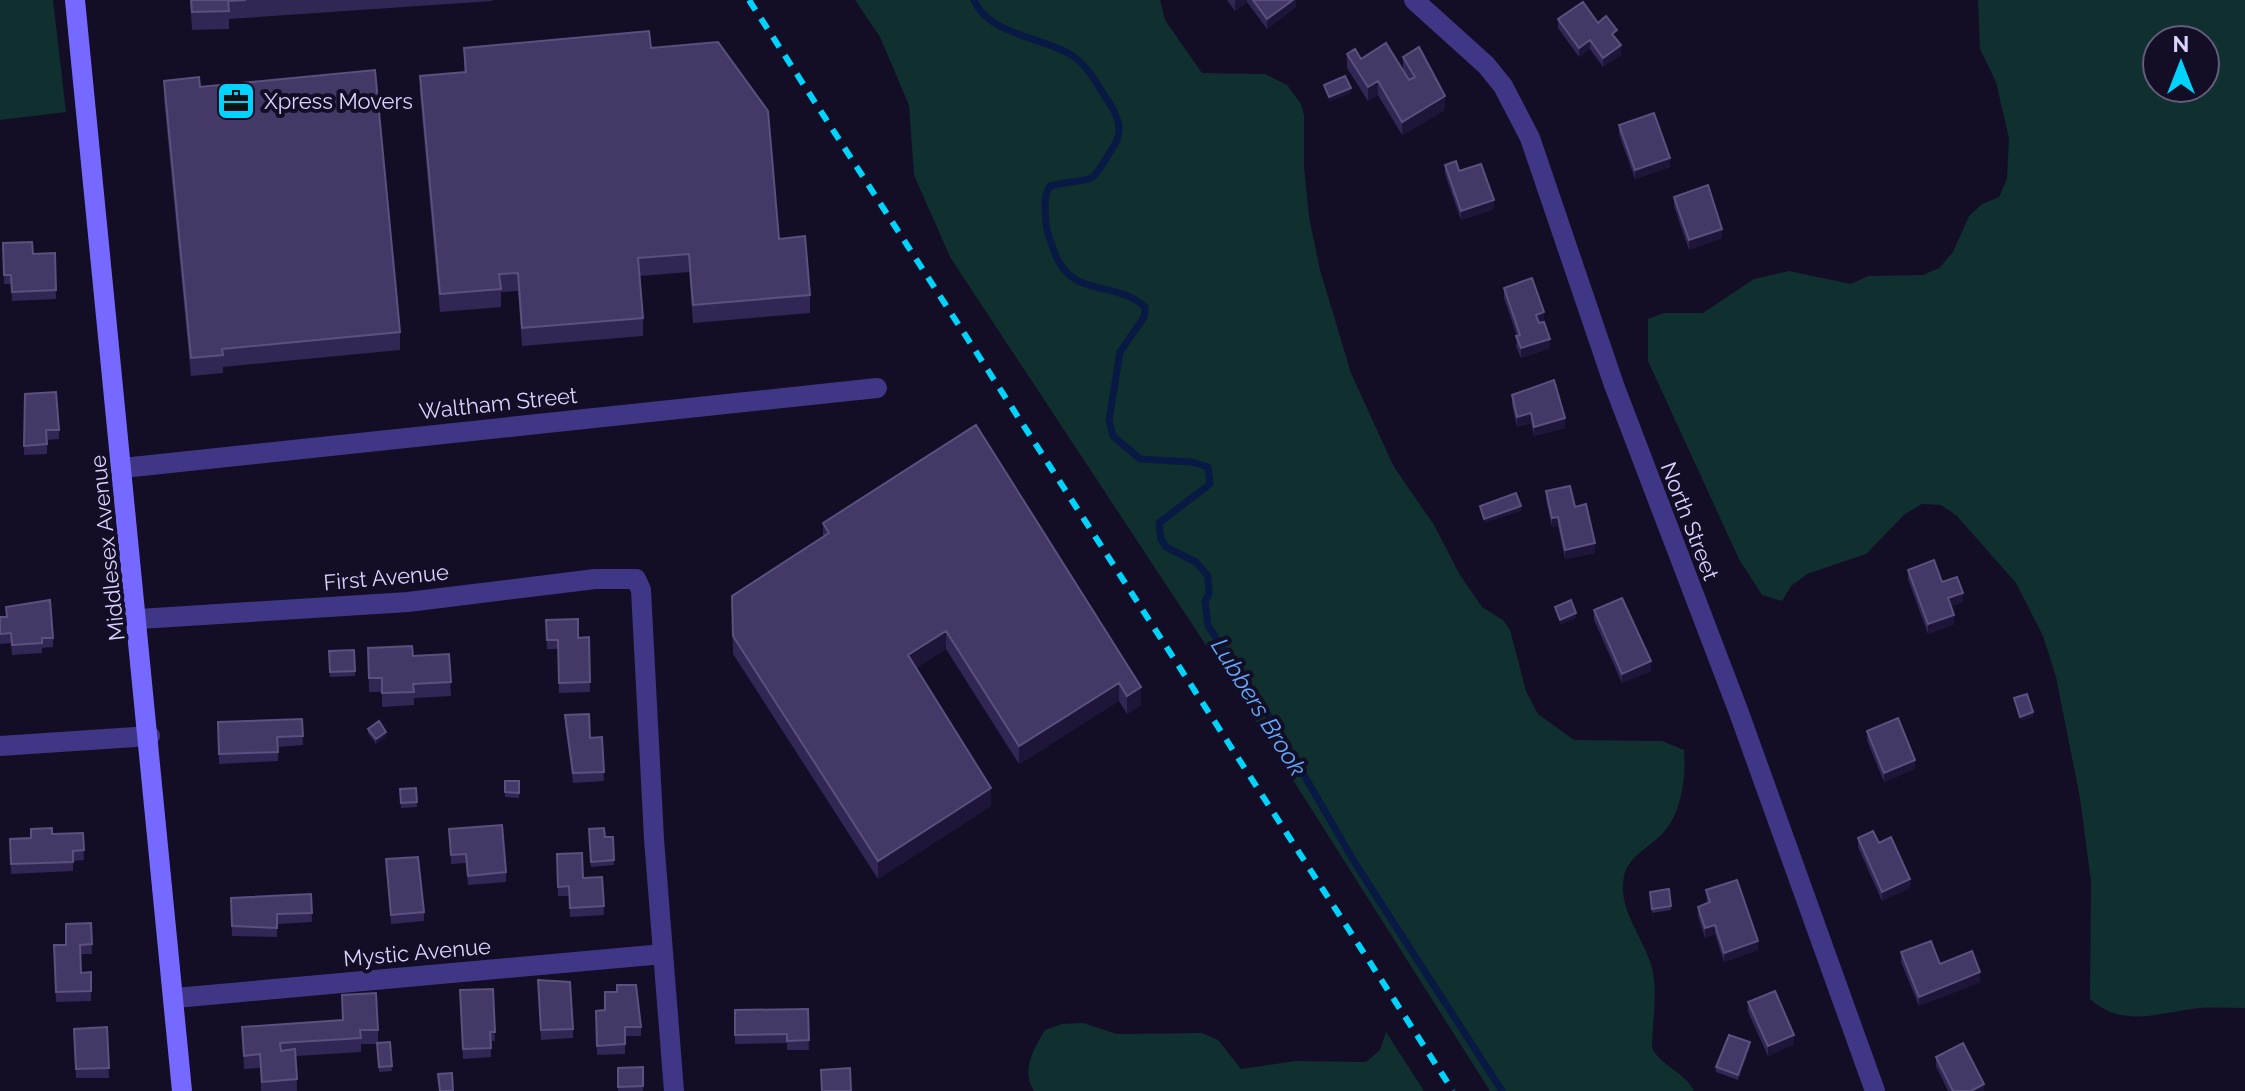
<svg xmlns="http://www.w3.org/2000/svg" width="2245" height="1091" font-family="Raleway,sans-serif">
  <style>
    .green { fill: #102f2f; fill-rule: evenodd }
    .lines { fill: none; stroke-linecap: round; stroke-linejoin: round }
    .stream { stroke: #081a44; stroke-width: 7 }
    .street { stroke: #3f3786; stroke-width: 20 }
    .secondary { stroke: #7669ff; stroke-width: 20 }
    .rail { stroke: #00d4fd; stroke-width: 6; stroke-dasharray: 12 10; stroke-linecap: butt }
    .wall { fill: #322654 }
    .shaded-wall { fill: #1e1539 }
    .building { fill: #443866; stroke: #5b507e; stroke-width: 2 }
    .labels { text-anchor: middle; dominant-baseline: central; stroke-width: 8; stroke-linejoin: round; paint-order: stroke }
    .poi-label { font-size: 22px; fill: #dad2ff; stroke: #130e25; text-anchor: start }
    .street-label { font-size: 22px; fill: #dad2ff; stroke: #130e25 }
    .water-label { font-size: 24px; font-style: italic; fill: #60abff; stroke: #130e25 }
  </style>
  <rect width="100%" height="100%" fill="#130e25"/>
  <path class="green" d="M0,0H53L66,112L0,120Z
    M855,0H1160L1165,20L1202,73L1265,74L1287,85L1301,104L1304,115V166L1309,217L1320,270L1351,373L1394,467L1434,525L1460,575L1482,607L1503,620L1510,630L1526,691L1538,714L1574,740L1662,741L1684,750C1686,777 1682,816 1660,836C1647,849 1629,856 1624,876C1617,910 1644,937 1652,968C1658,992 1652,1024 1652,1048C1662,1067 1685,1072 1694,1091H1490L1248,709L950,257L914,175L909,105L880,37Z
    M1978,0H2245V1008C2230,1008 2215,1007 2200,1008C2160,1012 2123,1029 2090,999L2091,882L2080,798L2056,677L2043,636L2016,583L1957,516L1941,505L1922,504L1905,514L1866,554L1807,574L1791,586L1782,601L1762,595L1739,559L1648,361V319L1664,313H1703L1754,279L1789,271L1851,284L1868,276L1923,275L1939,268L1953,252L1969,216L1982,204L1999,197L2007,179L2009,138L1996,82L1980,49ZM2157,40H2205V88H2157Z
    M1083,1023L1117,1034L1202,1033L1218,1040L1241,1069L1296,1061L1366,1062L1380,1050L1386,1032L1424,1091H1034C1021,1070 1033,1050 1045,1030L1062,1024Z"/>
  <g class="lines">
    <path class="stream" d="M974,0C988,35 1044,37 1073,56C1090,68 1099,88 1110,104C1118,117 1123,130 1115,144C1086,192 1099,174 1050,186C1043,196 1045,209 1046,222C1046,232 1051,242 1054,251C1071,300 1115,279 1145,307L1144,317L1120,352L1109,420L1113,436L1140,459L1192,462L1208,467L1210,484L1159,523L1161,539L1166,547L1196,562L1208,576L1209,594L1205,601L1208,626L1275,725L1355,863L1502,1091"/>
    <path class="street" d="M1414,0L1486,65L1503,86L1530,138L1614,385L1738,710L1875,1091
      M123,468L877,388
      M139,619L408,602L595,579H636L641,590L654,839L674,1091
      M0,746L150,736
      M175,998L663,954"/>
    <path class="secondary" d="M75,0L182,1091"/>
    <path class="rail" d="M749,0L1453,1091"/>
  </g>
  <path class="wall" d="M190,0H492V1L229,19V29L192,30Z
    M1227,0H1296V7L1267,29L1247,2L1235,11Z
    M1558,19L1598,23L1617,40L1621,55L1603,67L1590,49L1579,57L1558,28Z
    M464,48H651L779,239L810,295V313L693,323L689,272L640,276L643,318V336L522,346L518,291L501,292V307L440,312L420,94V76L464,72Z
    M1347,54L1403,71V57L1445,110L1402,135L1378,95L1368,101L1347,68Z
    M164,81L200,87L400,332V350L223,367V373L191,376L164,99Z
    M1619,125L1670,167L1635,179L1619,134Z
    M1445,165L1459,171L1494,209L1461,220L1445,174Z
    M1674,197L1722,238L1689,250L1674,206Z
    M3,243L33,254L55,253L56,299L12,301L11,284H4Z
    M1504,288L1544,321L1550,348L1521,358L1516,346L1517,336L1504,298Z
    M25,394L59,430V439L47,440V454L24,455Z
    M1512,395L1565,428L1534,436L1531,423L1517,427L1512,405Z
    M976,425L1141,705L1127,714L1119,701L1019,764L946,649L916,668L991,806L878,879L733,654L732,596L823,537V523Z
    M1546,491L1575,507L1595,553L1565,559L1558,526L1552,527L1546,500Z
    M1908,570L1942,582L1963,602L1951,606L1954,624L1928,634L1908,579Z
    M1594,610L1651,671L1622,683L1594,620Z
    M0,617L53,638V647L42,648V653L12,655L11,643L0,644Z
    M546,620L578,638L589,637L590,692L559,693L558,649H547Z
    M368,648L413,656L449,654L451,696L414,698V705L382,707V692H369Z
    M329,651L355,671V676L330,677Z
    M565,715L590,738L602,737L604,781L573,783L565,725Z
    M302,719L303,745L278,747V761L219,764L218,722Z
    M368,729L386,736L376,744L368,733Z
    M1867,731L1915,769L1884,782L1867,740Z
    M505,781H519V798L505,797Z
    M416,788L417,807L401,808L400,789Z
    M449,829L506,872V882L468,885L466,863L451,864Z
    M589,829L605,837H613L614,865L591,867Z
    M83,833L84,860L73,861V871L11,874L10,839L31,838L52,834Z
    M1858,838L1879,843L1910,888L1882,901L1858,847Z
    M386,859L424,912V921L391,924Z
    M557,864L583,878L602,877L604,915L570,917L569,896H558Z
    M1706,890L1758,950L1724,962L1715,934L1705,938L1698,916V907L1707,903Z
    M311,894L312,922L277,924V937L232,936L231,898Z
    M1650,896L1671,906V910L1652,913Z
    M91,923L92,954H80L81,973L91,991V1001L56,1002L54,945H66Z
    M1901,952L1980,982L1919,1006L1901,962Z
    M493,989L495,1041H491V1057L463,1059L460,1000Z
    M538,990L573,1029V1038L541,1040Z
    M342,995L378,1030V1043L390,1042L392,1071L379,1072L377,1044H361V1052L296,1056L297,1091H261L260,1068L244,1069L242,1027L342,1020Z
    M1748,1002L1794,1044L1768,1056L1748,1012Z
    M808,1009L809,1050H787V1043L735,1044V1010Z
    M596,1011L641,1027V1036H625V1054L597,1055Z
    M107,1027L109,1078H76L74,1029Z
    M1750,1047L1738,1080L1716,1072V1067Z
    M1936,1057L1984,1091H1948L1936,1066Z
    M643,1067V1091H618V1068Z"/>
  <path class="shaded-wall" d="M1236,0H1247V2L1235,11V1Z
    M1293,0H1296V7L1267,29V19Z
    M1590,40V49L1579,57V48Z
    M1621,45V55L1603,67V58Z
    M1378,81V95L1368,101V87Z
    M1351,88V93L1329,102V97Z
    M1445,96V110L1402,135V122Z
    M1670,158V167L1635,179V170Z
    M1494,200V209L1461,220V211Z
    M1722,229V238L1689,250V240Z
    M1544,312V321L1536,324V315Z
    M1550,339V348L1521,358V348Z
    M1531,413V423L1517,427V417Z
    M1565,418V428L1534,436V427Z
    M1521,506V511L1484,523V519Z
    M1558,517V526L1552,527V518Z
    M1595,543V553L1565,559V550Z
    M1963,593V602L1948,607V598Z
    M1576,613V618L1560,625V620Z
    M1954,615V624L1928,634V624Z
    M946,631V649L908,673V655Z
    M1651,661V671L1622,683V674Z
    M1119,683V701L1019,764V746Z
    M1141,687V705L1127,714V696Z
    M2033,712V717L2020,721V717Z
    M386,732V736L376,744V739Z
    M1915,760V769L1884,782V773Z
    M991,788V806L878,879V861Z
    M1910,879V888L1882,901V892Z
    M1715,925V934L1705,938V928Z
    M1758,941V950L1724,962V953Z
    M1980,972V982L1919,1006V997Z
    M1794,1035V1044L1768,1056V1046Z
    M1750,1042V1047L1738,1080V1075Z
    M1984,1084V1091H1971Z"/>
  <path class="building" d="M191,0H246L228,1L229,11L192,12Z
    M1253,0H1293L1267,19Z
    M1583,2L1598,23L1606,16L1617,30L1612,34L1621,45L1603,58L1590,40L1579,48L1558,19Z
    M649,31L651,48L718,42L768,111L779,239L805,236L810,295L693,305L689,254L638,258L643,318L522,328L518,273L499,274L501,289L440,294L420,76L466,72L464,48Z
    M1386,43L1409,80L1415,77L1403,57L1419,47L1445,96L1402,122L1378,81L1368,87L1347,54L1355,49L1361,59Z
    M375,70L400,332L222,349L223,355L191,358L164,81L199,77L200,87Z
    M1345,76L1351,88L1329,97L1324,85Z
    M1654,113L1670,158L1635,170L1619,125Z
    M1456,161L1459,171L1481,164L1494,200L1461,211L1445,165Z
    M1708,185L1722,229L1689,240L1674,197Z
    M32,242L33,254L55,253L56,290L12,292L11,275H4L3,243Z
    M1532,278L1544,312L1536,315L1539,323L1544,322L1550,339L1521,348L1516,336L1520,335L1504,288Z
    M1554,380L1565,418L1534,427L1531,413L1517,417L1512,395Z
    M56,392L59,430H46L47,444L24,446L25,394Z
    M976,425L1141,687L1127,696L1119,683L1019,746L946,631L908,655L991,788L878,861L733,636L732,596L829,533L823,523Z
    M1570,486L1575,507L1586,504L1595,543L1565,550L1558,517L1552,518L1546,491Z
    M1516,493L1521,506L1484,519L1480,506Z
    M1934,560L1942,582L1957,577L1963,593L1948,598L1954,615L1928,624L1908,570Z
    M1622,598L1651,661L1622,674L1594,610Z
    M50,600L53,638H42V643L12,645L11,633L0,634V617H7L6,607Z
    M1571,600L1576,613L1560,620L1555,607Z
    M578,619V638L589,637L590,682L559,683L558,640H547L546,620Z
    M412,646L413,656L449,654L451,682L413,684L414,692L382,693V678H369L368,648Z
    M354,650L355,671L330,672L329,651Z
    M2027,694L2033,712L2020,717L2014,698Z
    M589,714L590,738L602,737L604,772L573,773L565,715Z
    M1898,718L1915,760L1884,773L1867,731Z
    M302,719L303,736L277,737L278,752L219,754L218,722Z
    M379,721L386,732L376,739L368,729Z
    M505,781H519V793L505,792Z
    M416,788L417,802L401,803L400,789Z
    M502,825L506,872L468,876L466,854L451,855L449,829Z
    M52,828V834L83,833L84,850L73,851V862L11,864L10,839L31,838V829Z
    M604,828L605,837H613L614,860L591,862L589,829Z
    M1873,831L1879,843L1891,837L1910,879L1882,892L1858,838Z
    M582,853L583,878L602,877L604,906L570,908L569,886L558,887L557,854Z
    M418,857L424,912L391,915L386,859Z
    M1737,880L1758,941L1724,953L1715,925L1705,928L1698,907L1710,902L1706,890Z
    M1669,889L1671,906L1652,909L1650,892Z
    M311,894L312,913L277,914V928L232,926L231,898Z
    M91,923L92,944L80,945L81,973L91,972V991L56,992L54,945H66V924Z
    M1931,941L1940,964L1972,951L1980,972L1919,997L1901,952Z
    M538,980L570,982L573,1029L541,1030Z
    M617,985H636L641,1027H625V1044L597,1046L596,1011L605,1010V992H617Z
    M493,989L495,1032H490L491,1048L463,1049L460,990Z
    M1775,991L1794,1035L1768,1046L1748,1002Z
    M376,993L378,1030H360L361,1038L280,1043L281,1051L295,1049L297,1079L262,1082L260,1054L244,1056L242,1027L343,1020L342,995Z
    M808,1009L809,1040L787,1041V1034L735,1035V1010Z
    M107,1027L109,1068L76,1069L74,1029Z
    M1729,1035L1750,1042L1738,1075L1716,1067Z
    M390,1042L392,1066L379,1067L377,1043Z
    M1963,1043L1984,1084L1971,1091H1953L1936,1057Z
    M643,1067V1086L618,1087V1068Z
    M850,1068L851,1091H822L821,1070Z
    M452,1073L453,1091H440L438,1074Z"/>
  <defs>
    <g id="office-square" transform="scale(2)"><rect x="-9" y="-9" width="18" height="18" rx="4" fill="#00d4fd" stroke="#130e25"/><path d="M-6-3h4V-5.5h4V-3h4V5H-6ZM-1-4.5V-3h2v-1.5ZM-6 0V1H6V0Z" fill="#111"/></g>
  </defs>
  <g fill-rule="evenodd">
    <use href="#office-square" x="236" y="101"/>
  </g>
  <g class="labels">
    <g class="poi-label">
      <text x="264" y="101">Xpress Movers</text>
    </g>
    <g class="street-label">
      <text transform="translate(498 403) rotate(-6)">Waltham Street</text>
      <text transform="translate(1690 521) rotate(69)">North Street</text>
      <text transform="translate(107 548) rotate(-96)">Middlesex Avenue</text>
      <text transform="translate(386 577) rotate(-5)">First Avenue</text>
      <text transform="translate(417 952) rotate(-5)">Mystic Avenue</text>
    </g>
    <g class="water-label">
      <text transform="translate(1259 707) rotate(58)">Lubbers Brook</text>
    </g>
  </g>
  <g transform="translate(2181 64)"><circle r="38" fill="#130e25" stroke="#635c7c" stroke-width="2"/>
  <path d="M0-6L14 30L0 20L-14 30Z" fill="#00d4fd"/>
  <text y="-12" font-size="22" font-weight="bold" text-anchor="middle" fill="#dad2ff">N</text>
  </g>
</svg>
